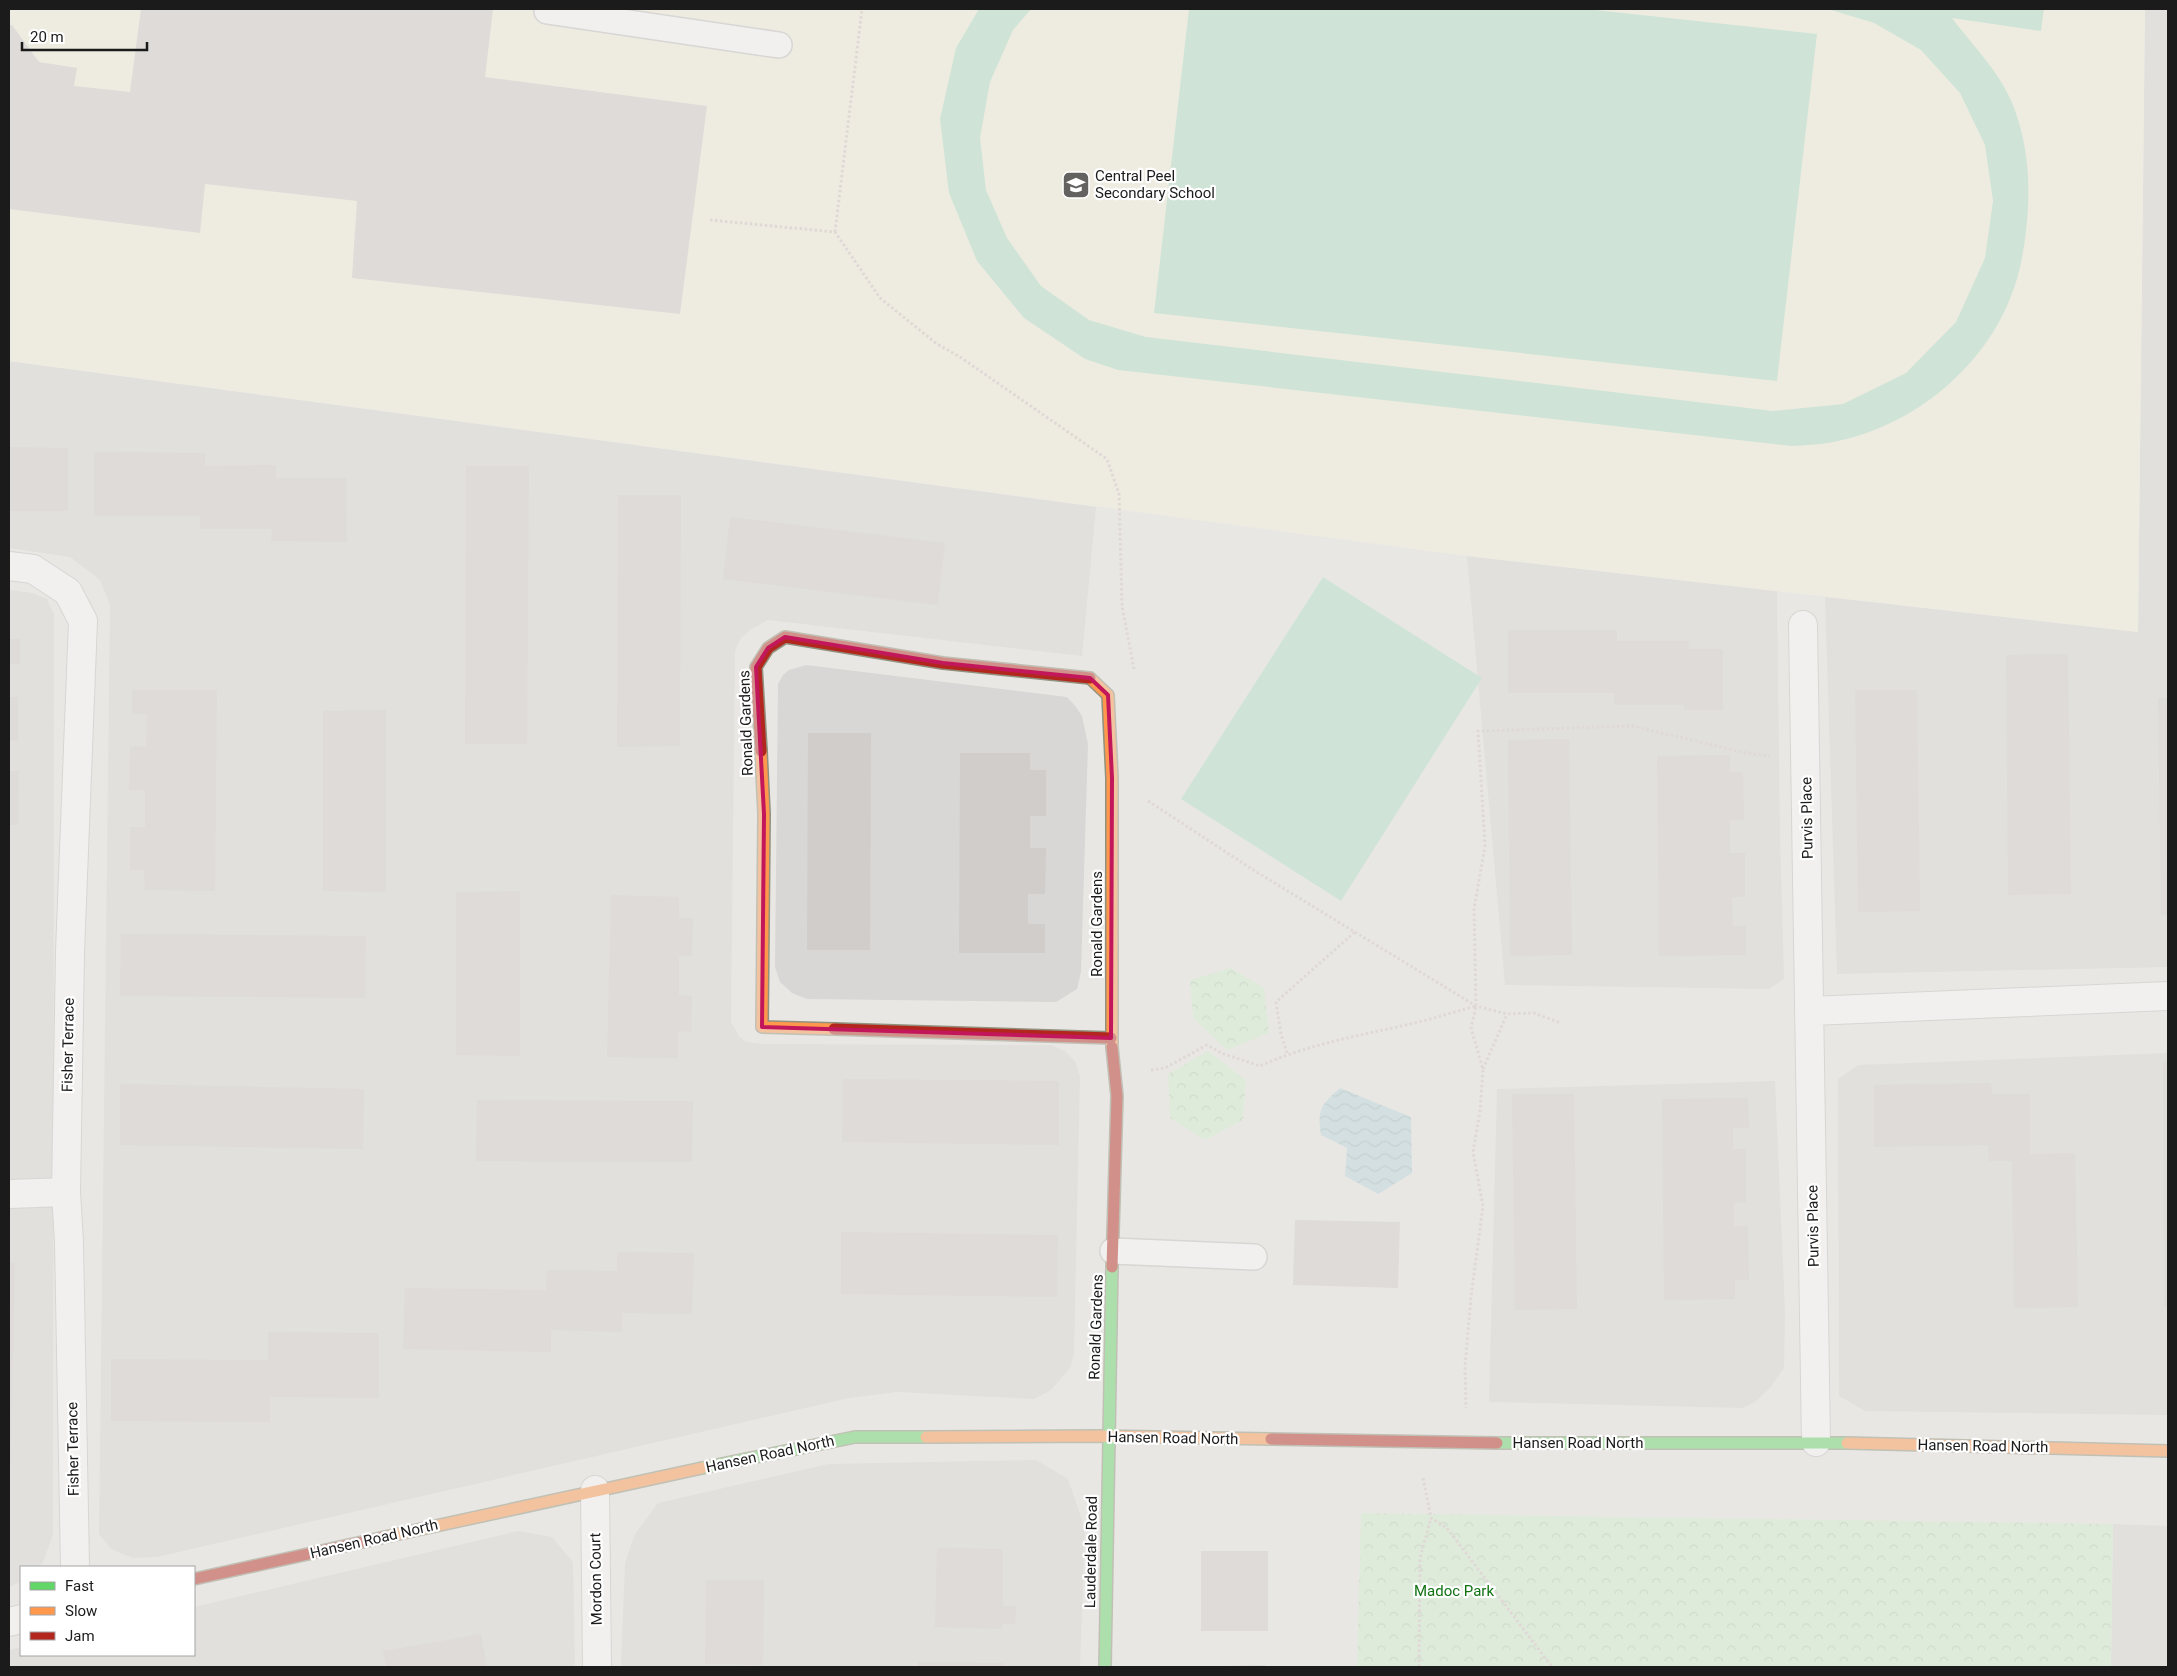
<svg xmlns="http://www.w3.org/2000/svg" width="2177" height="1676" font-family="Roboto,sans-serif">
  <style>
    .residential { fill: #d8d7d5 }
    .education { fill: #f4f2de }
    .park { fill: url(#park-crowns) }
    .pitch { fill: #b0dfc8 }
    .water { fill: url(#water-waves) }
    .building { fill: #d0cdcb }
    .lines { fill: none; stroke-linecap: round; stroke-linejoin: round }
    .lane-casing { stroke: #c2c1c0; stroke-width: 28 }
    .street-casing { stroke: #c2c1c0; stroke-width: 30 }
    .fast-casing { stroke: #91917d; stroke-width: 14 }
    .slow-casing { stroke: #91917d; stroke-width: 14 }
    .jam-casing { stroke: #91917d; stroke-width: 14 }
    .path { stroke: #d4c6c5; stroke-width: 3; stroke-dasharray: 2.5 2.5; stroke-linecap: butt }
    .lane { stroke: #fcfbfb; stroke-width: 25 }
    .street { stroke: #fcfbfb; stroke-width: 28 }
    .fast { stroke: #63d668; stroke-width: 11 }
    .slow { stroke: #ff974d; stroke-width: 11 }
    .jam { stroke: #b3261e; stroke-width: 11 }
    .marked { fill: none; stroke: #c2185b; stroke-width: 4; stroke-linejoin: round }
    .labels { text-anchor: middle; dominant-baseline: central; stroke-width: 4.5; stroke-linejoin: round; paint-order: stroke }
    .poi-label { font-size: 15px; fill: #1b1b1b; stroke: #fff; text-anchor: start }
    .street-label { font-size: 15px; fill: #1b1b1b; stroke: #fff }
    .park-label { font-size: 15px; fill: #107213; stroke: #fff }
  </style>
  <defs>
    <pattern id="park-crowns" width="20" height="18" patternUnits="userSpaceOnUse" patternTransform="scale(1.25)"><rect width="20" height="18" fill="#d1efd0"/><path d="M2 6a3 3 0 1 1 6 0M12 15a3 3 0 1 1 6 0" fill="none" stroke="#b3ccb2"/></pattern>
    <pattern id="water-waves" width="16" height="10" patternUnits="userSpaceOnUse" patternTransform="scale(1.25)"><rect width="16" height="10" fill="#b8d6dc"/><path d="M0 5q4-4 8 0t8 0" fill="none" stroke="#9eb7bc"/></pattern>
  </defs>
  <rect width="100%" height="100%" fill="#e9e7e4"/>
  <path class="residential" d="M2145,9H2168V967L1837,974L1825,597L2138,632Z
    M9,361L1096,507L1082,656L768,620L750,630L741,638L735,651L731,1022L739,1036L746,1042L765,1044L1051,1045L1065,1051L1075,1061L1080,1076L1074,1354L1070,1368L1051,1390L1034,1399L897,1392L849,1398L157,1557L133,1558L111,1549L99,1534L110,605L100,580L70,557L9,548Z
    M1467,556L1777,591L1780,836L1784,979L1769,989L1505,985Z
    M9,590L33,593L47,599L54,615L53,1535L43,1562L38,1567H21V1582L9,1587Z
    M806,665L1067,697L1076,707L1082,716L1088,744L1081,972L1077,989L1056,1002L807,999L792,993L780,982L775,967L778,684L783,675L789,670Z
    M2168,1053V1415L1865,1411L1839,1396L1838,1079L1858,1065Z
    M1775,1081L1785,1311L1784,1368L1770,1388L1755,1402L1743,1408L1489,1402L1497,1089Z
    M1036,1460L1068,1479L1085,1529L1080,1667H621L625,1563L635,1534L658,1503L828,1464Z
    M2113,1524L2168,1526V1667H2111Z
    M518,1531L552,1537L573,1562L575,1667H9V1650L21,1647V1655H194V1607Z"/>
  <path class="education" d="M9,9H2145L2138,632L1467,556L9,361Z"/>
  <path class="park" d="M1231,968L1264,988L1269,1033L1227,1050L1193,1018L1190,980Z
    M1208,1051L1246,1080L1243,1120L1205,1140L1170,1118L1168,1074Z
    M1361,1513L2113,1524L2111,1667H1357Z"/>
  <path class="pitch" d="M979,9H1031L1013,30L990,82L980,138L986,190L1007,238L1041,286L1089,320L1146,337L1773,411L1843,404L1906,373L1956,322L1985,258L1993,201L1985,145L1960,93L1921,50L1874,23L1828,9H2044L2041,31L1952,18C1973,46 2000,72 2013,105C2029,147 2031,187 2026,231C2023,256 2019,278 2009,301C1980,372 1909,428 1833,442C1820,445 1805,445 1792,446L1118,370L1085,359L1024,318L977,261L949,193L940,119L956,48Z
    M1189,9H1586L1817,34L1777,381L1154,313Z
    M1323,577L1482,678L1341,901L1181,799Z"/>
  <path class="water" d="M1340,1088L1411,1117L1412,1173L1378,1194L1345,1176L1347,1148L1321,1135C1317,1109 1321,1105 1340,1088Z"/>
  <path class="building" d="M141,9H493L485,77L707,106L680,314L352,278L357,201L205,184L200,233L9,209V25H12L39,62L77,68L74,86L130,92Z
    M9,447L68,448V511H9Z
    M94,452L205,453V466L276,465V478H346L347,542L271,541L272,529H200V516H94Z
    M466,466H529L527,744H465Z
    M618,495H681L680,746L617,747Z
    M730,517L945,543L938,605L723,579Z
    M1508,630H1617V641H1688L1689,649H1723V710H1684V705H1614V693H1508Z
    M9,639H20V664H9Z
    M2068,654L2071,894L2008,895L2006,655Z
    M132,690H217L215,891L145,890L144,870H130V827H145V790H129L130,747L146,746L147,714H132Z
    M1855,690H1917L1920,911L1858,912Z
    M9,697H18V741L9,740Z
    M2158,698H2168V915H2161Z
    M386,710V892L323,891V711Z
    M808,733H871L870,950H807Z
    M1569,739L1572,955L1510,956L1508,740Z
    M960,753H1030V770H1046V816H1030V848H1046L1045,894H1028V924H1045V953H959Z
    M1730,755V772H1743L1744,820H1730V853H1745V897H1732L1733,926H1746V955L1659,956L1657,756Z
    M9,771H19L18,825H9Z
    M520,891V1056L456,1055V892Z
    M611,895L679,897V918H693L692,956H679V995L692,996L691,1032L678,1031V1058L607,1057Z
    M121,934L366,936L365,998L120,996Z
    M2163,1062H2168V1307H2164Z
    M843,1079L1059,1081V1145L842,1142Z
    M1991,1083L1992,1094H2030V1154L2075,1153L2078,1307L2014,1308L2012,1161H1989L1988,1145L1874,1147V1085Z
    M120,1084L364,1089L363,1149L120,1145Z
    M1512,1094H1574L1577,1309L1515,1310Z
    M1748,1098L1749,1128H1733V1149H1746V1202L1734,1203V1226H1748L1749,1280H1735V1299L1664,1300L1662,1099Z
    M477,1100L693,1101L692,1162L476,1161Z
    M1295,1220L1400,1222L1398,1288L1293,1285Z
    M841,1232L1058,1235L1057,1297L841,1294Z
    M617,1252L694,1253L692,1314L622,1313V1332L551,1330V1352L403,1349L405,1288L546,1290L547,1270L617,1271Z
    M9,1263H15L10,1482H9Z
    M268,1332L379,1333V1398L270,1397V1422L111,1421V1359L268,1360Z
    M937,1548L1003,1549V1606H1016L1015,1624H1002V1629L935,1627Z
    M1201,1551H1268V1631H1201Z
    M706,1580H764L763,1665L705,1664Z
    M481,1634L487,1667H386L383,1651Z
    M918,1662L1003,1663V1667H918Z
    M1265,1665V1667H1221V1666Z"/>
  <g class="lines">
    <g class="lane-casing">
      <path id="lane" d="M547,11L779,45
        M1113,1251L1254,1257"/>
    </g>
    <g class="street-casing">
      <path id="street" d="M9,566L33,569L68,592L83,621L70,952L66,1192L69,1242L75,1567
        M1803,625L1816,1442
        M1811,1011L2168,996
        M9,1194L66,1192
        M595,1490L597,1667
        M9,1622L21,1619"/>
    </g>
    <g class="fast-casing">
      <path id="fast" d="M1497,1443H1847
        M702,1468L855,1437H926
        M1105,1667L1112,1267"/>
    </g>
    <g class="slow-casing">
      <path id="slow" d="M1090,678L1108,695L1112,778V1047
        M761,751L764,814L762,1027L834,1029
        M926,1437L1099,1436L1271,1439
        M1847,1443L2168,1451
        M385,1537L702,1468"/>
    </g>
    <g class="jam-casing">
      <path id="jam" d="M761,751L756,667L768,648L785,637L943,663L1090,678
        M834,1029L1111,1038
        M1112,1047L1117,1096L1112,1267
        M1271,1439L1497,1443
        M194,1579L385,1537"/>
    </g>
    <path class="path" d="M710,220L835,232L880,298L937,344L960,357L1107,459L1119,494L1122,606L1134,669
      M835,232L862,9
      M1148,801L1255,871L1476,1006L1507,1014L1534,1013L1561,1023
      M1476,1006L1474,909L1485,846L1478,731L1633,726L1746,753L1770,756
      M1287,1053L1281,1034L1276,1002L1356,931
      M1483,1069L1507,1014
      M1151,1070L1165,1068L1207,1045L1221,1053L1260,1066C1309,1044 1358,1036 1410,1024C1432,1019 1454,1012 1476,1006L1471,1028L1483,1069L1480,1111L1473,1152L1483,1206L1471,1297L1465,1367L1466,1408
      M1423,1478L1431,1518L1447,1528L1552,1667
      M1419,1667L1420,1558L1431,1518"/>
    <use href="#lane" class="lane"/>
    <use href="#street" class="street"/>
    <use href="#fast" class="fast"/>
    <use href="#slow" class="slow"/>
    <use href="#jam" class="jam"/>
  </g>
  <path d="M0 0H2177V1676H0ZM785,637L943,663L1090,678L1108,695L1112,778L1111,1038L762,1027L764,814L756,667L768,648Z" fill="#e9e7e4" fill-opacity=".55" fill-rule="evenodd"/>
  <path class="marked" d="M785,637L943,663L1090,678L1108,695L1112,778L1111,1038L762,1027L764,814L756,667L768,648Z"/>
  <defs>
    <g id="school-square" transform="scale(1.4375)"><rect x="-9" y="-9" width="18" height="18" rx="4" fill="#636261" stroke="#fff"/><path d="M0-5L7-2L0 1L-7-2ZM-4 1L0 2.5L4 1V4Q0 6-4 4Z" fill="#fff"/></g>
  </defs>
  <g fill-rule="evenodd">
    <use href="#school-square" x="1076" y="185"/>
  </g>
  <g class="labels">
    <g class="poi-label">
      <text x="1095" y="176">Central Peel<tspan x="1095" dy="17">Secondary School</tspan></text>
    </g>
    <g class="street-label">
      <text transform="translate(746 723) rotate(-92)">Ronald Gardens</text>
      <text transform="translate(1807 818) rotate(-91)">Purvis Place</text>
      <text transform="translate(1097 924) rotate(-90)">Ronald Gardens</text>
      <text transform="translate(68 1045) rotate(-89)">Fisher Terrace</text>
      <text transform="translate(1813 1226) rotate(-91)">Purvis Place</text>
      <text transform="translate(1096 1327) rotate(-88)">Ronald Gardens</text>
      <text transform="translate(1173 1438) rotate(1)">Hansen Road North</text>
      <text x="1578" y="1443">Hansen Road North</text>
      <text transform="translate(1983 1446) rotate(1)">Hansen Road North</text>
      <text transform="translate(73 1449) rotate(-91)">Fisher Terrace</text>
      <text transform="translate(770 1454) rotate(-12)">Hansen Road North</text>
      <text transform="translate(374 1539) rotate(-13)">Hansen Road North</text>
      <text transform="translate(1091 1552) rotate(-89)">Lauderdale Road</text>
      <text transform="translate(596 1579) rotate(-91)">Mordon Court</text>
    </g>
    <g class="park-label">
      <text x="1454" y="1591">Madoc Park</text>
    </g>
  </g>
  <rect width="2177" height="1676" fill="none" stroke="#1b1b1b" stroke-width="20"/>
  <rect x="20" y="1566" width="175" height="90" fill="#ffffff" stroke="#a4a4a4"/>
  <rect x="30" y="1582" width="25" height="8" fill="#63d668" stroke="#a4a4a4"/>
  <text x="65" y="1591" font-size="15" fill="#1b1b1b">Fast</text>
  <rect x="30" y="1607" width="25" height="8" fill="#ff974d" stroke="#a4a4a4"/>
  <text x="65" y="1616" font-size="15" fill="#1b1b1b">Slow</text>
  <rect x="30" y="1632" width="25" height="8" fill="#b3261e" stroke="#a4a4a4"/>
  <text x="65" y="1641" font-size="15" fill="#1b1b1b">Jam</text>
  <path d="M22 42v8h125v-8" fill="none" stroke="#1b1b1b" stroke-width="2.5"/>
  <text x="30" y="42" font-size="15" fill="#1b1b1b" stroke="#ffffff" stroke-width="4" paint-order="stroke">20 m</text>
</svg>
